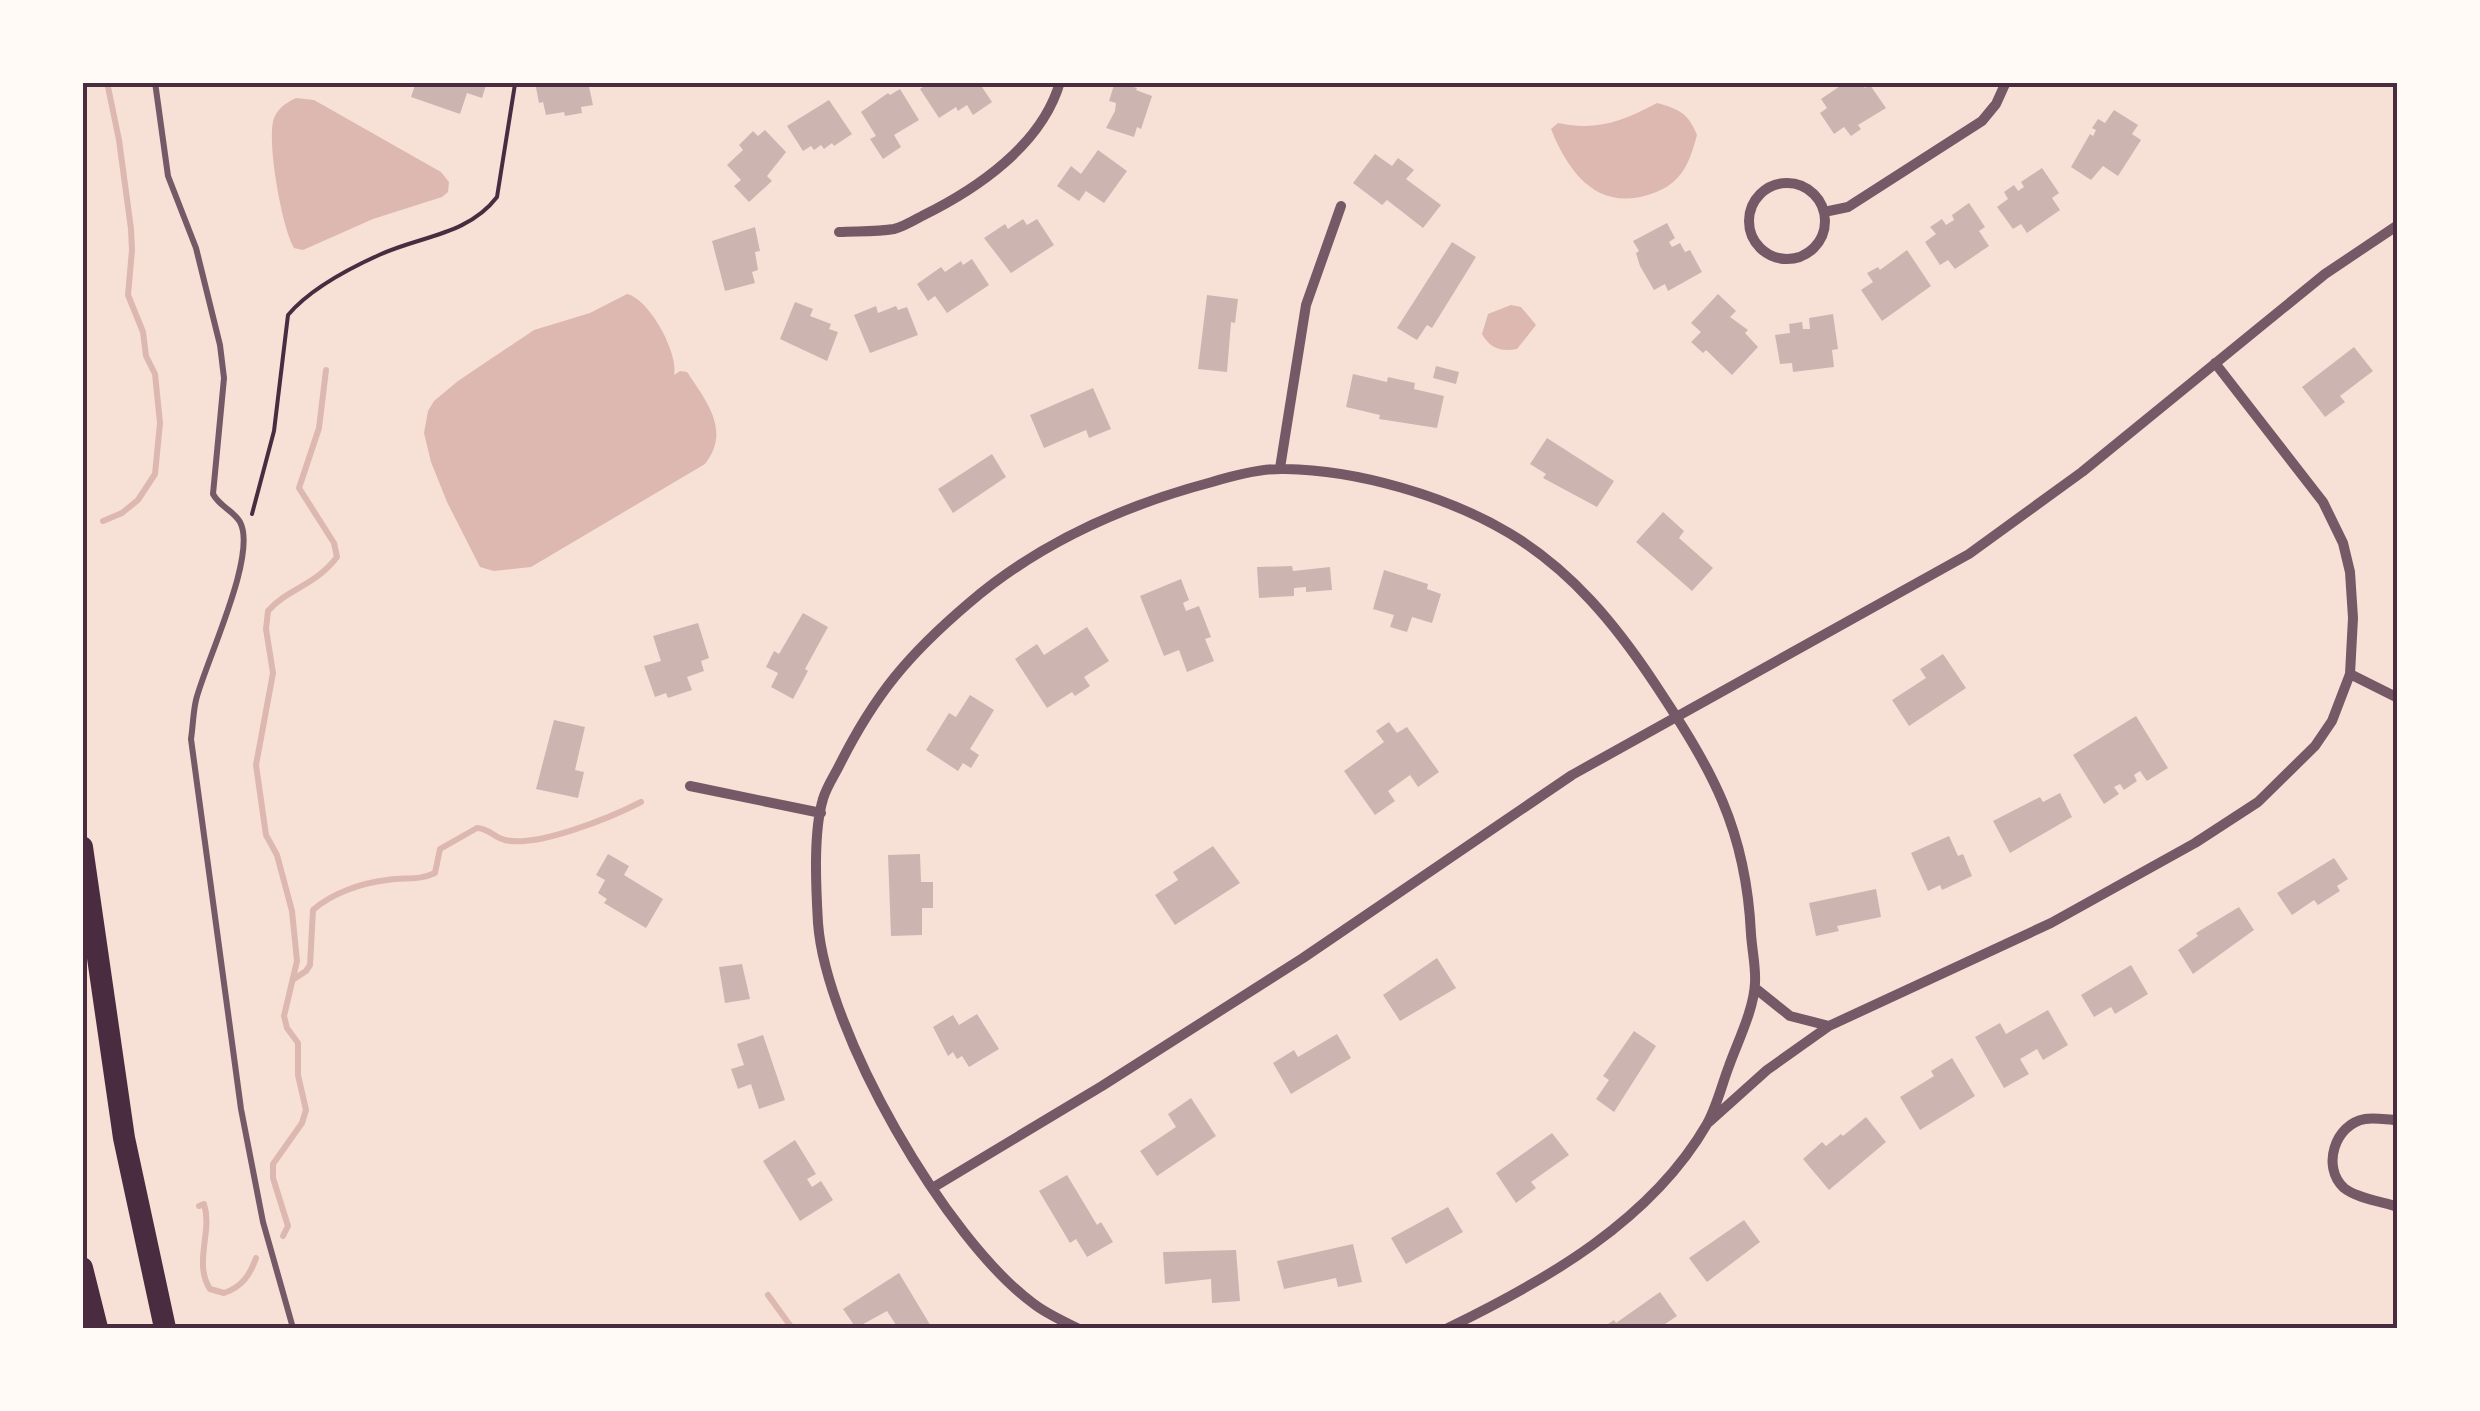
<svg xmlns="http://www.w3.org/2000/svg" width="2480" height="1411" font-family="Montserrat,sans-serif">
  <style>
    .water { fill: #dcb8b0 }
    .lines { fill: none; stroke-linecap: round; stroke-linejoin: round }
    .stream { stroke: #dcb8b0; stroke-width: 6 }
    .building { fill: #ccb4b1 }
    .path { stroke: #4a2c40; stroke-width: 4 }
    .service { stroke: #755966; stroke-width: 6 }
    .minor { stroke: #755966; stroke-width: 10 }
    .motorway { stroke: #4a2c40; stroke-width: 22 }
    .neatline { fill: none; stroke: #4a2c40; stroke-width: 4 }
  </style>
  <rect width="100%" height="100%" fill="#f7e1d7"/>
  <path class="water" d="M296,98L314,100L441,172L449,182L448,192L442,197L373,219L303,250L294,248C282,228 266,140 274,118C279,107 286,103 296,98Z
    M1657,103C1679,109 1688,113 1697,135C1689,165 1681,184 1651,194C1598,212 1569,174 1551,129L1558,123C1596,131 1622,122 1657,103Z
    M627,294C650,299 679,355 674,375L680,371L687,372C707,402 731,431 705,464L531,567L494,571L480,567L447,502L431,462L424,433L428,411L434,401L458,381L534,330L590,313Z
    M1511,305L1521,307L1536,325L1517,349C1500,352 1490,348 1482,334L1488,314Z"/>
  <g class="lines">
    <path class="stream" d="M103,521L122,513L138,500L155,474L160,423L155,374L146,356L143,332L128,295L132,250L131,229L119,140L107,82
      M294,979L306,971L310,965L313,910C332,893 362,883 387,880C405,877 418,881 435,873L440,849L477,828C489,828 494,838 505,840C537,848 612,817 641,802
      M199,1206L204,1204C213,1231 193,1263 210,1289L224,1293C242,1287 250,1275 256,1258
      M283,1236L288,1226L273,1178V1164L302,1123L306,1110L298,1075V1043L287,1028L284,1016L297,961L292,911L277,855L266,835L256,765L273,673L266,629L268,611C287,589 315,586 337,557L334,543L299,488L319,428L326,370
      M768,1295L792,1328"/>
  </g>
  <path class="building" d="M416,82H487L482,98L467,93L460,114L411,97Z
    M535,82H588L593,105L581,107L582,113L565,116L564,112L546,115L543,102L539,103Z
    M930,82L980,84L992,102L973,115L967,105L958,111L956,107L939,118L920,89Z
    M1115,82L1137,88L1136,90L1152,96L1141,129L1137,127L1134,137L1106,128L1115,111L1116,103L1109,101Z
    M1846,82H1861L1865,88L1870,85L1886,108L1858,125L1861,129L1851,136L1844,127L1834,134L1820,113L1827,108L1821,99Z
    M900,89L919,120L894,135L901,147L883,159L870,139L876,136L861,112L888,93L890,95Z
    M829,100L852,134L834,146L832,143L824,149L821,145L814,150L811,146L803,151L787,126Z
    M2114,110L2138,125L2132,134L2141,140L2118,176L2103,166L2091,180L2071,167L2090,134L2093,136L2096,130L2092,128L2098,119L2105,123Z
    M765,130L786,152L767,176L772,181L749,202L734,186L741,180L727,165L743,150L739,145L753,131L758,136Z
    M1098,150L1127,171L1104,203L1086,191L1079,201L1057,186L1071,166L1081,174Z
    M1375,154L1392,166L1398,158L1414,170L1406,179L1441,205L1423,228L1387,200L1382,205L1353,183Z
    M2042,168L2059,193L2052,198L2060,210L2027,233L2021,224L2013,229L1997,207L2008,199L2004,192L2014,185L2018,191L2024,187L2021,182Z
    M1969,203L1985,227L1979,231L1989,246L1955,269L1948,260L1940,265L1925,242L1936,234L1930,227L1942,219L1946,225L1954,220L1952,215Z
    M1023,219L1027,225L1037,219L1054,245L1011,273L984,238L1005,224L1008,229Z
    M1667,223L1675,238L1669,242L1672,247L1680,243L1685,252L1690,250L1702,272L1668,291L1665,284L1654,290L1640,266L1636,253L1639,251L1633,241Z
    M755,227L760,251L755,252L758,270L752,272L755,283L725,291L712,241Z
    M1452,242L1476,257L1432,328L1427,325L1417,340L1397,328Z
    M1907,250L1931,286L1882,321L1861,290L1873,282L1867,273L1878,267L1880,270Z
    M972,259L989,285L947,313L935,296L928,301L917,284L941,267L945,272L961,261L963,265Z
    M1718,294L1736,311L1730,317L1748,330L1745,333L1758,347L1732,375L1706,350L1703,353L1691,342L1701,332L1691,323Z
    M1207,295L1238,299L1235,323L1231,322L1227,372L1198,369Z
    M795,302L813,309L810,316L831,324L829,329L838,332L827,361L780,339Z
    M876,306L878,313L896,306L898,310L907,307L918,335L870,353L854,315Z
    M1833,314L1838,349L1832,350L1834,367L1793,372L1792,363L1780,364L1775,335L1790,333L1789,324L1802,322L1803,329H1810L1809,318Z
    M2354,347L2373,371L2340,396L2345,402L2325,417L2302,387Z
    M1436,366L1459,372L1456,384L1433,378Z
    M1353,374L1387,382L1388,377L1415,383L1414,389L1444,396L1437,428L1379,419L1380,415L1346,407Z
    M1093,388L1111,429L1089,438L1086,430L1044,448L1030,415Z
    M1547,438L1614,481L1597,507L1543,478L1546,474L1530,464Z
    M992,454L1006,477L953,513L938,489Z
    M1663,512L1684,531L1679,538L1713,568L1692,591L1636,542Z
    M1292,566L1293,571L1330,567L1332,590L1306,592V587L1294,588V596L1259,598L1257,567Z
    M1384,570L1428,584L1427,589L1441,594L1432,623L1412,617L1407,632L1390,627L1394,615L1373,609Z
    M1181,579L1189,600L1183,603L1186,611L1199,606L1211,637L1205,639L1214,661L1187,672L1179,650L1164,656L1140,596Z
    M803,613L828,627L805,669L808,671L793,699L771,687L778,673L766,667L774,651L779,654Z
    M698,623L709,658L701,661L704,671L687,677L692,690L668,698L666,693L655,697L644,666L661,661L653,636Z
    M1087,627L1109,661L1084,677L1090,686L1075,696L1072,692L1047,708L1015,659L1037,644L1044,655Z
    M1943,654L1966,688L1909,726L1892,700L1926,678L1920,669Z
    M970,695L994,710L970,749L979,755L971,768L963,763L958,771L926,750L949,713L956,717Z
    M2136,716L2168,768L2147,781L2140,771L2134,775L2137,781L2124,790L2120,784L2114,787L2119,794L2104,804L2073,755Z
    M554,720L585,727L575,770L584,772L578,798L536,789Z
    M1389,722L1397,733L1407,727L1439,772L1418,787L1410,775L1388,791L1395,801L1375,815L1344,771L1384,742L1376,731Z
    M2060,793L2072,817L2010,853L1993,821L2040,797L2043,802Z
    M1949,836L1958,856L1963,854L1972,876L1942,890L1940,885L1928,891L1911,853Z
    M1213,846L1240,883L1175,925L1155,895L1178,880L1173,872Z
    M608,854L629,866L624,875L663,899L646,928L604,903L607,899L598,893L605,880L596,875Z
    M920,854L921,882H933V908H922V935L891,936L888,855Z
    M2334,858L2348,879L2337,886L2340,891L2318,905L2314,900L2292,915L2277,893Z
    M1876,889L1881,917L1837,926L1839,931L1816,936L1809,903Z
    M2239,907L2254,930L2193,974L2178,950L2198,936L2196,933Z
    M1437,958L1456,988L1400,1021L1383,995Z
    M742,964L750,999L725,1003L719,967Z
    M2131,965L2148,994L2115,1014L2111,1007L2094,1017L2081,995Z
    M2048,1010L2068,1045L2043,1060L2037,1049L2020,1059L2029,1074L2004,1088L1975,1037L2000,1023L2006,1034Z
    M977,1014L999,1049L969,1067L962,1056L957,1059L953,1052L948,1056L933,1027L953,1015L959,1025Z
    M1634,1031L1656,1046L1614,1112L1596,1099L1609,1080L1603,1076Z
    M1337,1034L1351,1058L1291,1094L1273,1063L1294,1050L1298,1057Z
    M763,1035L785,1100L759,1109L751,1084L738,1089L731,1069L744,1065L737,1044Z
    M1952,1058L1975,1096L1920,1130L1900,1097L1934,1076L1931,1071Z
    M1191,1098L1216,1136L1157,1176L1140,1151L1176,1127L1168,1114Z
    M1866,1117L1886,1142L1829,1190L1803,1159L1822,1142L1826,1146L1841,1134L1843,1136Z
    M1552,1133L1569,1155L1531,1182L1536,1188L1516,1203L1496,1173Z
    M795,1140L816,1174L807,1179L812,1187L821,1181L833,1200L800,1221L763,1161Z
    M1067,1175L1097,1225L1101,1222L1113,1242L1087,1257L1076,1239L1070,1243L1039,1191Z
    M1448,1207L1463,1232L1406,1264L1391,1238Z
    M1744,1220L1760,1242L1707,1282L1689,1258Z
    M1353,1244L1362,1282L1338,1287L1336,1278L1284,1289L1277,1261Z
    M1236,1250L1240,1301L1212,1303L1211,1279L1165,1284L1163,1252Z
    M899,1273L932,1328H898L887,1311L856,1328L843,1309Z
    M1660,1292L1677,1316L1659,1328H1602L1614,1320L1616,1323Z"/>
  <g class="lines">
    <path class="path" d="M252,514L274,431L288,315C310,289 348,269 379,255C420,236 468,235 497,197L515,84L522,82"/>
    <path class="service" d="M155,82L168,176L196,248L220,345L224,378L213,494C220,507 233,510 240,522C258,555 205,663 196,700C193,713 193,726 191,739L241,1109L263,1222L293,1328"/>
    <path class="minor" d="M1749 221a38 38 0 1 1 76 0a38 38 0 1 1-76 0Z
      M1824,212L1848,207L1982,121L1996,104L2006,82
      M839,232C856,231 876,232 894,229C903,227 913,221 922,216C977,189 1042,145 1060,82
      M1280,468L1306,305L1341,206
      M2350,674L2398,698
      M690,786L821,813
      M1755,988L1790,1016L1829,1026
      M2398,1120C2388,1120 2375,1117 2365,1119C2335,1124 2321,1167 2344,1188C2356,1198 2383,1202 2398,1207
      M1709,1122L1767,1070L1829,1026L2051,923L2195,843L2258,802L2315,746L2332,721L2350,674L2353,618L2350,572L2343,543L2323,502L2215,363
      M934,1187L1102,1086L1303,958L1572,775L1969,554L2082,472L2325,274L2398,225
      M1077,1328C1063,1321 1047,1314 1034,1304C946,1240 826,1031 818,923C816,888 813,832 823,799C826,788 834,776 839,766C875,694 909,654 969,603C1039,543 1125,505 1212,482C1235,475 1261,468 1285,469C1357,470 1447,496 1509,533C1571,570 1616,625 1655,684C1712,770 1746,828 1751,934C1752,950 1756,967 1755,983C1754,1009 1738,1041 1729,1066C1722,1084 1717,1106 1707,1124C1651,1221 1545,1281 1448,1328"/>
    <path class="motorway" d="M82,847L124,1138L165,1328
      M82,1268L97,1328"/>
  </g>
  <rect width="2480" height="1411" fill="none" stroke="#fffaf5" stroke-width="170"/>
  <rect x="85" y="85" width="2310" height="1241" class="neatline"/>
</svg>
